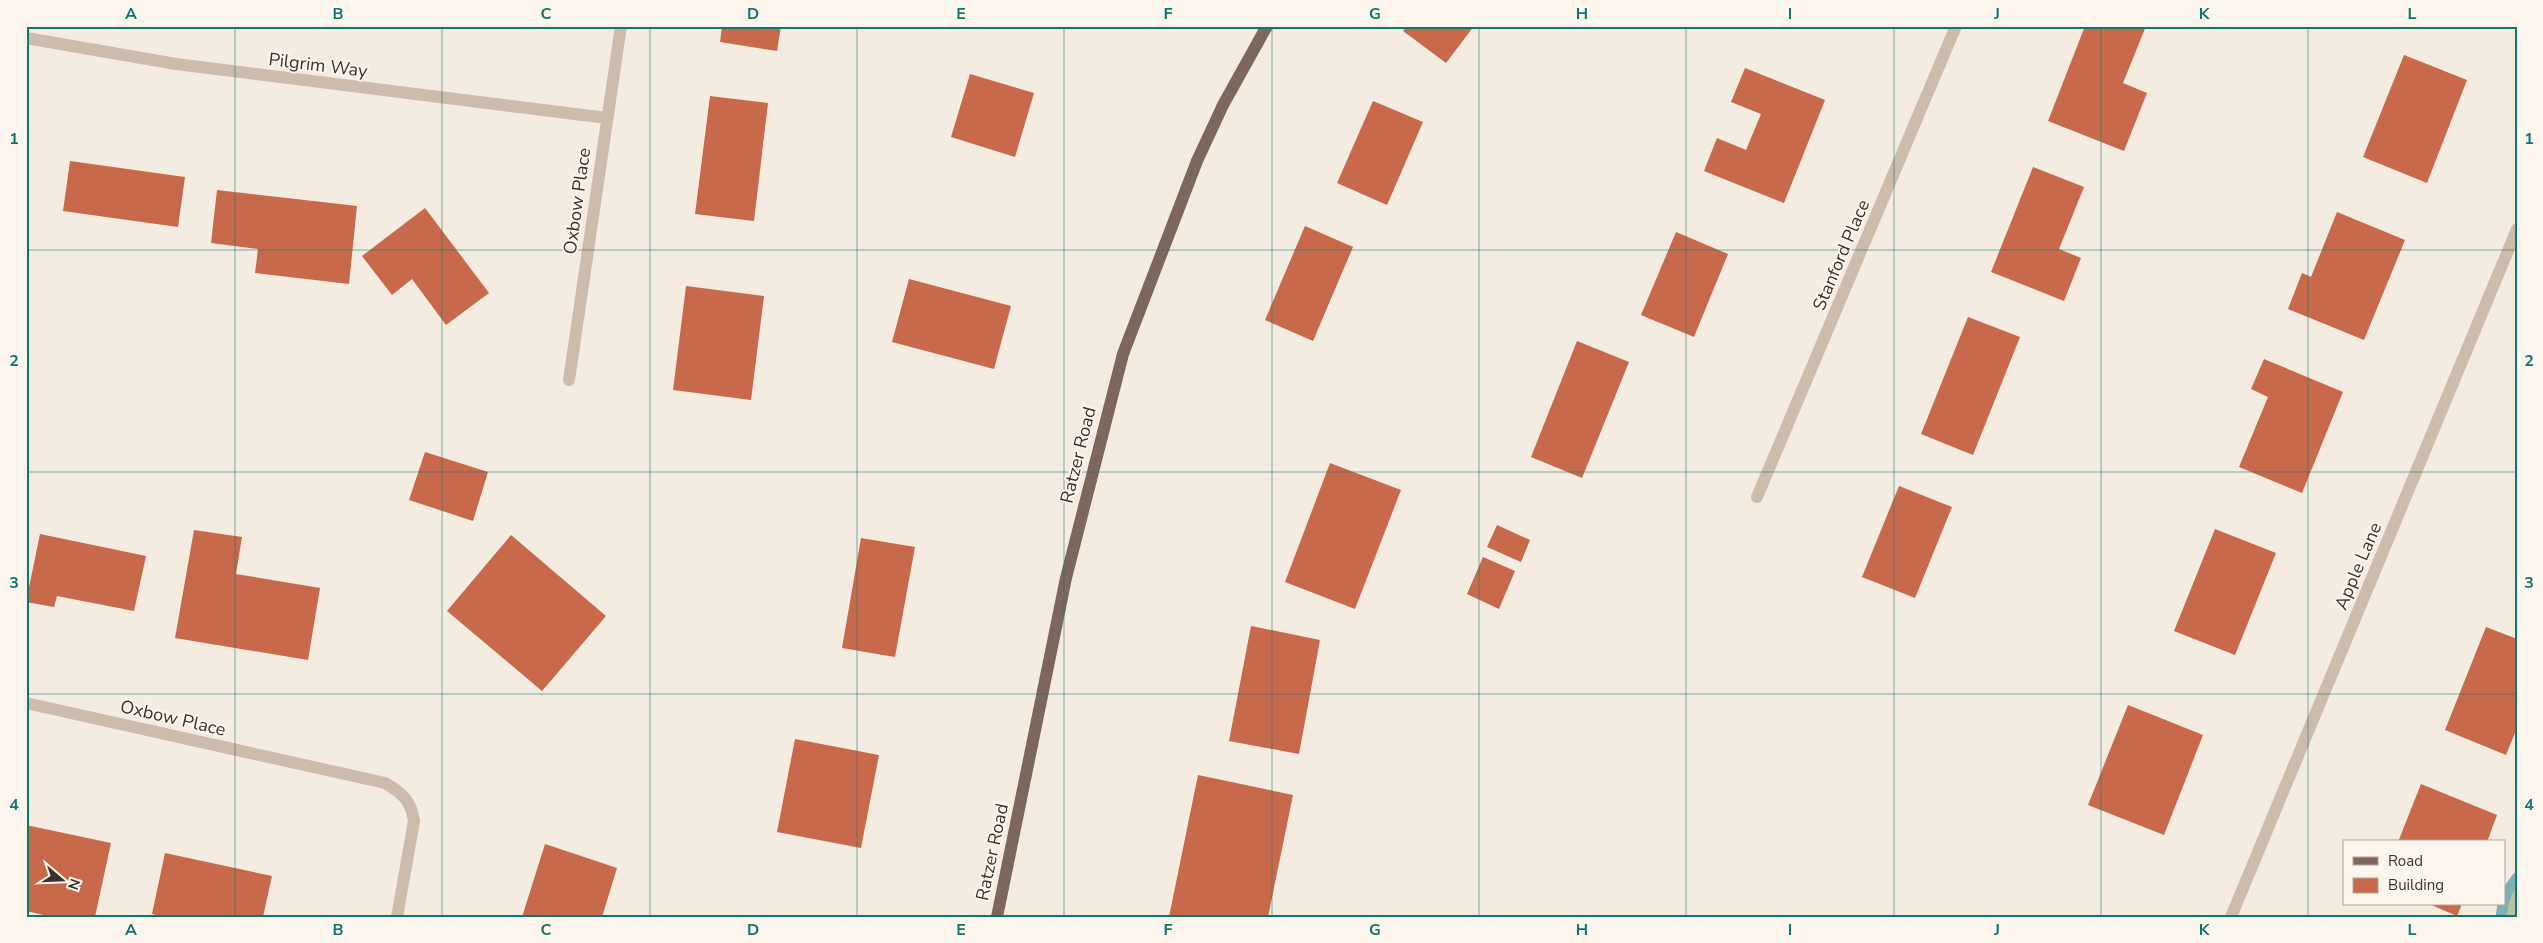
<svg xmlns="http://www.w3.org/2000/svg" width="2543" height="943" font-family="'Nunito Sans',sans-serif">
  <style>
    .green { fill: #b8c4a0 }
    .lines { fill: none; stroke-linecap: round; stroke-linejoin: round }
    .stream { stroke: #7fb0b2; stroke-width: 11 }
    .building { fill: #c8694b }
    .street { stroke: #cdbbac; stroke-width: 12 }
    .primary { stroke: #7d675c; stroke-width: 12 }
    .grid { fill: none; stroke: #0f766e; stroke-width: 1; stroke-opacity: 0.55 }
    .labels { text-anchor: middle; dominant-baseline: central; stroke-width: 4; stroke-linejoin: round; paint-order: stroke }
    .street-label { font-size: 18px; fill: #3b302b; stroke: #fbf5ee }
    .neatline { fill: none; stroke: #0f766e; stroke-width: 2 }
    .grid-label { font-size: 16px; text-anchor: middle; font-weight: bold; fill: #0f766e }
  </style>
  <rect width="100%" height="100%" fill="#f4ebe1"/>
  <path class="green" d="M2517,880V917H2503L2514,882Z"/>
  <g class="lines">
    <path class="stream" d="M2504,901L2507,892L2517,878
      M2501,917L2503,904"/>
  </g>
  <path class="building" d="M722,26H781L777,51L720,42Z
    M1407,26H1474L1446,63L1403,31Z
    M2085,26H2146L2123,83L2147,93L2124,151L2048,121Z
    M2404,55L2467,80L2427,183L2363,157Z
    M1745,68L1825,100L1784,203L1704,171L1717,138L1746,150L1761,114L1731,102Z
    M970,74L1034,93L1015,157L951,137Z
    M710,96L768,103L754,221L695,214Z
    M1373,101L1423,122L1387,205L1337,183Z
    M70,161L185,177L178,227L63,211Z
    M2033,167L2084,187L2059,249L2081,258L2064,301L1991,272Z
    M217,190L357,206L349,284L255,273L258,249L211,243Z
    M425,208L489,293L446,325L412,279L392,295L362,256Z
    M2337,212L2405,240L2364,340L2288,309L2302,273L2311,277Z
    M1305,226L1353,247L1313,341L1265,320Z
    M1676,232L1728,254L1694,337L1641,315Z
    M909,279L1011,306L994,369L892,342Z
    M686,286L764,296L751,400L673,390Z
    M1968,317L2020,337L1973,455L1921,434Z
    M1577,341L1629,362L1582,478L1531,457Z
    M2264,359L2343,392L2302,493L2239,467L2268,397L2251,389Z
    M425,452L488,472L473,521L409,500Z
    M1330,463L1401,490L1355,609L1285,582Z
    M1899,486L1952,507L1915,598L1862,577Z
    M1497,525L1530,540L1521,562L1487,547Z
    M2215,529L2276,553L2235,655L2174,631Z
    M194,530L242,537L236,574L320,588L308,660L175,638Z
    M40,534L146,556L134,611L57,596L54,607L26,602Z
    M511,535L606,616L542,691L447,611Z
    M861,538L915,547L895,657L842,648Z
    M1483,557L1515,571L1499,609L1467,594Z
    M1251,626L1320,640L1299,754L1229,741Z
    M2486,627L2517,639V728L2506,755L2445,730Z
    M2128,705L2203,735L2164,835L2088,805Z
    M795,739L879,755L861,848L777,832Z
    M1198,775L1293,795L1268,917H1169Z
    M2421,784L2497,815L2487,842H2398Z
    M26,825L111,843L95,917H52L26,911Z
    M545,844L617,868L602,917H522Z
    M165,853L272,876L263,917H164L152,914Z
    M2429,904H2462L2457,916Z"/>
  <g class="lines">
    <path class="street" d="M26,38L176,64L607,118
      M569,380L621,26
      M1757,497L1956,26
      M26,703L385,783C402,793 411,800 414,821L397,917
      M2231,917L2517,229"/>
    <path class="primary" d="M997,917L1066,578L1123,354L1197,161L1223,105L1267,26"/>
  </g>
  <path class="grid" d="M235,26V917M442,26V917M650,26V917M857,26V917M1064,26V917M1272,26V917M1479,26V917M1686,26V917M1894,26V917M2101,26V917M2308,26V917M26,250H2517M26,472H2517M26,694H2517"/>
  <g class="labels">
    <g class="street-label">
      <text transform="translate(318 65) rotate(7)">Pilgrim Way</text>
      <text transform="translate(577 201) rotate(-82)">Oxbow Place</text>
      <text transform="translate(1841 255) rotate(-67)">Stanford Place</text>
      <text transform="translate(1078 455) rotate(-76)">Ratzer Road</text>
      <text transform="translate(2358 566) rotate(-67)">Apple Lane</text>
      <text transform="translate(173 718) rotate(13)">Oxbow Place</text>
      <text transform="translate(992 852) rotate(-78)">Ratzer Road</text>
    </g>
  </g>
  <rect width="2543" height="943" fill="none" stroke="#fbf5ee" stroke-width="55"/>
  <rect x="2343" y="840" width="162" height="65" fill="#fbf5ee" stroke="#aea6a0"/>
  <rect x="2353" y="857" width="25" height="8" fill="#7d675c" stroke="#aea6a0"/>
  <text x="2388" y="866" font-size="15" fill="#3b302b">Road</text>
  <rect x="2353" y="878" width="25" height="15" fill="#c8694b" stroke="#aea6a0"/>
  <text x="2388" y="890" font-size="15" fill="#3b302b">Building</text>
  <g transform="translate(62 880) rotate(109)" stroke="#fbf5ee" stroke-width="4" paint-order="stroke">
  <path d="M0-4L9 19L0 12L-9 19Z" fill="#3b302b"/>
  <text y="-8" font-size="14" font-weight="bold" text-anchor="middle" fill="#3b302b">N</text>
  </g>
  <rect x="28" y="28" width="2488" height="888" class="neatline"/>
  <g class="grid-label">
    <text x="131" y="19">A</text>
    <text x="338" y="19">B</text>
    <text x="546" y="19">C</text>
    <text x="753" y="19">D</text>
    <text x="961" y="19">E</text>
    <text x="1168" y="19">F</text>
    <text x="1375" y="19">G</text>
    <text x="1582" y="19">H</text>
    <text x="1790" y="19">I</text>
    <text x="1997" y="19">J</text>
    <text x="2204" y="19">K</text>
    <text x="2412" y="19">L</text>
    <text x="14" y="144">1</text>
    <text x="2529" y="144">1</text>
    <text x="14" y="366">2</text>
    <text x="2529" y="366">2</text>
    <text x="14" y="588">3</text>
    <text x="2529" y="588">3</text>
    <text x="14" y="810">4</text>
    <text x="2529" y="810">4</text>
    <text x="131" y="935">A</text>
    <text x="338" y="935">B</text>
    <text x="546" y="935">C</text>
    <text x="753" y="935">D</text>
    <text x="961" y="935">E</text>
    <text x="1168" y="935">F</text>
    <text x="1375" y="935">G</text>
    <text x="1582" y="935">H</text>
    <text x="1790" y="935">I</text>
    <text x="1997" y="935">J</text>
    <text x="2204" y="935">K</text>
    <text x="2412" y="935">L</text>
  </g>
</svg>
